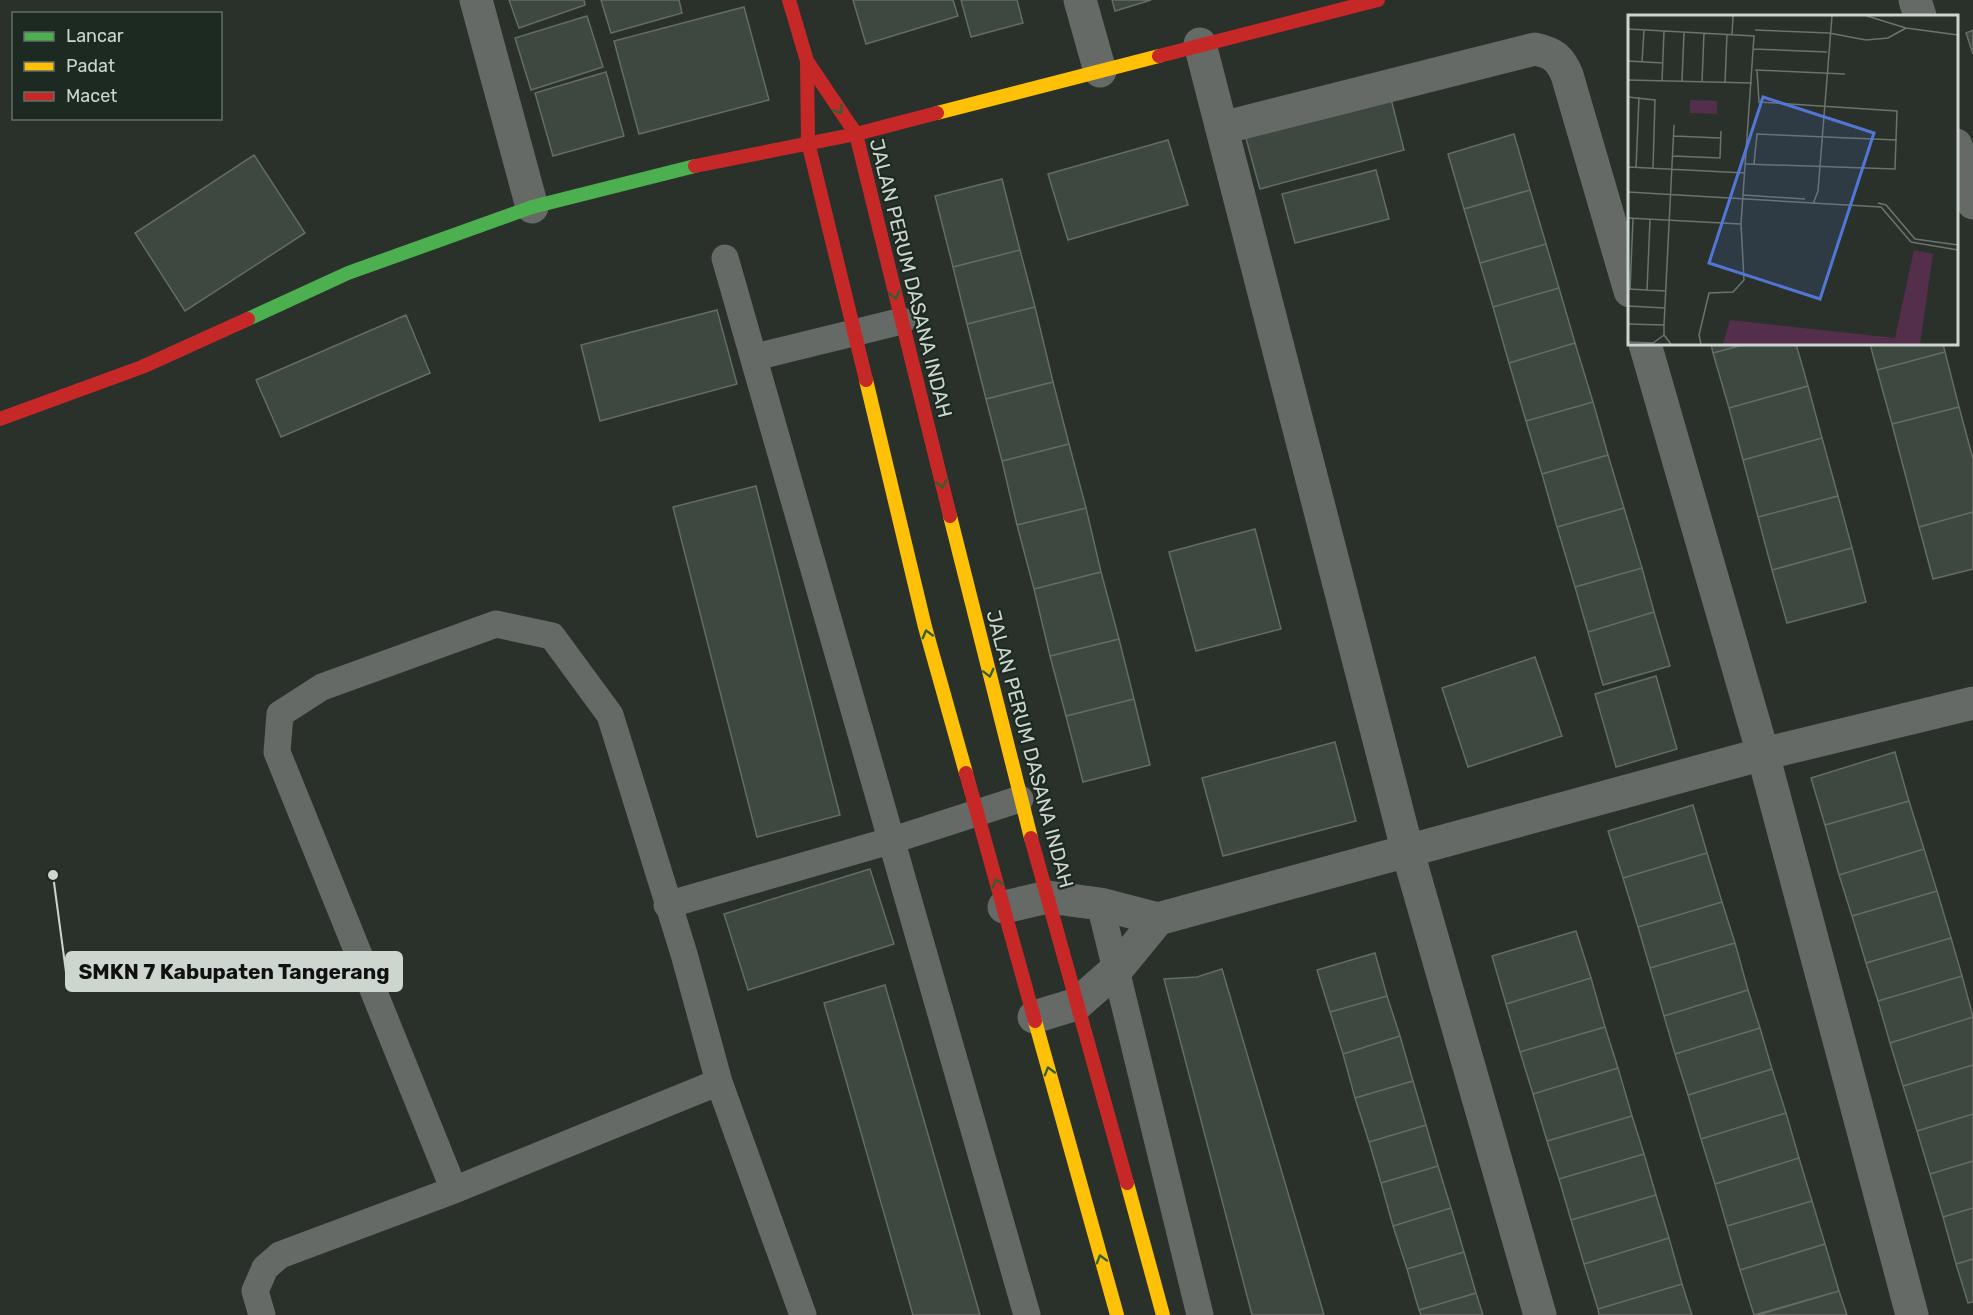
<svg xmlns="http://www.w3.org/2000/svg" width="1973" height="1315" font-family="Rubik,sans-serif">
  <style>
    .building { fill: #3c4840; stroke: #656b66; stroke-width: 1.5 }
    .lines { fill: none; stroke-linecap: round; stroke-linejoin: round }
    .lane { stroke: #656a66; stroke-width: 27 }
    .street { stroke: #656a66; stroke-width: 33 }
    .fast { stroke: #4caf50; stroke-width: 14 }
    .slow { stroke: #ffc107; stroke-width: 14 }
    .jam { stroke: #c62828; stroke-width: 14 }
    .oneway { stroke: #305f34 }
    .labels { text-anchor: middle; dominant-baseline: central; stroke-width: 4.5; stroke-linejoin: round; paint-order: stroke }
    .street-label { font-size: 20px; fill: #cdd5cf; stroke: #1d2a21 }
    .inset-road { fill: none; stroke: #6b736d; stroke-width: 1.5 }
    .view { fill: #5276d5; fill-opacity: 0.15; stroke: #5276d5; stroke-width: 3 }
    .inset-edge { fill: none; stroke: #cdd5cf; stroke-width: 3 }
    .leader { fill: none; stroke: #cdd5cf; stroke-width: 2 }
    .callout-dot { fill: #cdd5cf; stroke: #1d2a21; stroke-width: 2 }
    .callout { fill: #cdd5cf; stroke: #cdd5cf; stroke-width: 2 }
    .callout-label { font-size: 21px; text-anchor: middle; font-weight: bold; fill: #111 }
  </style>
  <rect width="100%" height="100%" fill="#2a312b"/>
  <path class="building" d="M509,0H584L585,5L519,28Z
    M601,0H679L682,13L611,33Z
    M853,0H953L958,16L866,44Z
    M961,0H1017L1023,23L971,37Z
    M1112,0H1151L1115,11Z
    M744,7L769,100L639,134L614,41Z
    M587,16L603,67L531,90L515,38Z
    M1973,30V54L1966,33Z
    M606,72L624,136L553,156L535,93Z
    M1390,95L1404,150L1260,189L1245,135Z
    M1514,134L1530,190L1464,209L1448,154Z
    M1168,140L1188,205L1068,240L1048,174Z
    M254,155L305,233L185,311L135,233Z
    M1376,170L1389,219L1295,243L1282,194Z
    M1002,179L1020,250L953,267L935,196Z
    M1530,190L1546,244L1480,263L1464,209Z
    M1546,244L1559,288L1493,307L1480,263Z
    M1020,250L1035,307L967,324L953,267Z
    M1559,288L1575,343L1509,363L1493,307Z
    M1035,307L1053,382L986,399L967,324Z
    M717,310L737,384L600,421L581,345Z
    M406,315L430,373L281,437L256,380Z
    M1575,343L1593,402L1526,421L1509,363Z
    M1711,344H1746L1713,353Z
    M1746,344H1796L1808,386L1729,408L1713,353Z
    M1870,344H1943L1945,352L1877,370Z
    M1945,352L1959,407L1892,424L1877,370Z
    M1053,382L1069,444L1002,461L986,399Z
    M1808,386L1822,438L1743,460L1729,408Z
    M1593,402L1608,455L1542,474L1526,421Z
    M1959,407L1973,459V512L1919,527L1892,424Z
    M1822,438L1838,496L1758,517L1743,460Z
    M1069,444L1086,508L1017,525L1002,461Z
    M1608,455L1624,508L1557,527L1542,474Z
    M756,486L840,815L757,837L673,507Z
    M1838,496L1852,548L1772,570L1758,517Z
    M1086,508L1101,572L1034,589L1017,525Z
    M1624,508L1642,568L1575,587L1557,527Z
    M1973,512V569L1933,579L1919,527Z
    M1255,529L1281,629L1196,651L1169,552Z
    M1852,548L1866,602L1787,623L1772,570Z
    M1642,568L1654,612L1588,632L1575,587Z
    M1101,572L1119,639L1050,656L1034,589Z
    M1654,612L1670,666L1603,685L1588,632Z
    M1119,639L1134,699L1066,716L1050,656Z
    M1535,657L1562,736L1468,767L1442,688Z
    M1656,676L1677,749L1616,767L1595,694Z
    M1134,699L1150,765L1083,782L1066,716Z
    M1335,742L1356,821L1223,856L1202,778Z
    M1895,752L1909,801L1825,825L1811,778Z
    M1909,801L1924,849L1839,875L1825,825Z
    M1693,805L1707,853L1623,878L1608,831Z
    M1924,849L1937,891L1852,916L1839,875Z
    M1707,853L1722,902L1638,927L1623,878Z
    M870,869L894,944L748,990L724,914Z
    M1937,891L1951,938L1866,963L1852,916Z
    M1722,902L1735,943L1650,968L1638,927Z
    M1576,931L1591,978L1506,1004L1492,956Z
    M1951,938L1962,976L1878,1001L1866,963Z
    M1735,943L1748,990L1664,1016L1650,968Z
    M1375,953L1387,996L1330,1012L1317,970Z
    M1222,969L1324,1315H1252L1164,979L1197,977Z
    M1962,976L1973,1017L1890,1043L1878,1001Z
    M1591,978L1605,1027L1520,1052L1506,1004Z
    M885,985L980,1315H913L824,1003Z
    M1748,990L1760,1028L1675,1054L1664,1016Z
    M1387,996L1400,1036L1343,1054L1330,1012Z
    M1973,1017V1065L1903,1086L1890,1043Z
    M1605,1027L1618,1068L1533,1094L1520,1052Z
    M1760,1028L1772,1069L1688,1095L1675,1054Z
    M1400,1036L1413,1081L1355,1098L1343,1054Z
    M1973,1065V1114L1917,1131L1903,1086Z
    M1618,1068L1632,1116L1547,1141L1533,1094Z
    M1772,1069L1786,1113L1701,1139L1688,1095Z
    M1413,1081L1426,1125L1369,1142L1355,1098Z
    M1786,1113L1799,1158L1715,1184L1701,1139Z
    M1973,1114V1161L1930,1174L1917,1131Z
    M1632,1116L1644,1154L1559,1179L1547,1141Z
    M1426,1125L1438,1166L1381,1183L1369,1142Z
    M1644,1154L1656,1195L1571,1220L1559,1179Z
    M1799,1158L1812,1201L1727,1226L1715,1184Z
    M1973,1161V1208L1943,1217L1930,1174Z
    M1438,1166L1451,1208L1393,1226L1381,1183Z
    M1656,1195L1669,1238L1584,1264L1571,1220Z
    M1812,1201L1825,1244L1740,1270L1727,1226Z
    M1451,1208L1464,1252L1407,1269L1393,1226Z
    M1973,1208V1259L1956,1264L1943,1217Z
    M1669,1238L1682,1284L1598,1309L1584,1264Z
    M1825,1244L1839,1291L1754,1315L1740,1270Z
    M1464,1252L1476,1293L1419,1310L1407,1269Z
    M1973,1259V1302L1968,1303L1956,1264Z
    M1682,1284L1692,1315H1599L1598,1309Z
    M1839,1291L1847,1315H1758Z
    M1476,1293L1483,1315H1421L1419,1310Z"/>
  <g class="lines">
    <path class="lane" d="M725,258L1027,1315
      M755,357L902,321
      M496,624L552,636L610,715L684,954L719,1082L454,1190L277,752L280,714L322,687Z
      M1100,904L1200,1315
      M667,905L893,840L1020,799
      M719,1082L803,1315
      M262,1315L255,1291L265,1268L280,1255L454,1190"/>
    <path class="street" d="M476,0L532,207
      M1080,0L1100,71
      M1915,0L1920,16
      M1200,44L1407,849L1540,1315
      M1222,128L1535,49C1553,53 1560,58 1567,75L1630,291
      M1956,145L1973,203
      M1645,344L1763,754L1912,1315
      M1004,907L1048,897L1100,904L1158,919
      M1034,1017L1077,1004L1118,968L1158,919L1763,754L1973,703"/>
    <path class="fast" d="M248,319L348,273L532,207L695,166"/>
    <path class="slow" d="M937,113L1159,56
      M866,380L925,627L966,773
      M950,516L1031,838
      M1035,1021L1117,1315
      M1127,1183L1163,1315"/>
    <path class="jam" d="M789,0L807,61L808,142L866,380
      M1159,56L1378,0
      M807,61L856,134L950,516
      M695,166L856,134L937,113
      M0,419L142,367L248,319
      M966,773L1035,1021
      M1031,838L1127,1183"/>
  </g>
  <defs><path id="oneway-chevron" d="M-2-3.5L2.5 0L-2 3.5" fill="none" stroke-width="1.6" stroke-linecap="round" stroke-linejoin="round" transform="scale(1.5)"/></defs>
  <g class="oneway">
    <use href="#oneway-chevron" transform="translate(839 110) rotate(56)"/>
    <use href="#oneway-chevron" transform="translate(895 295) rotate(76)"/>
    <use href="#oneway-chevron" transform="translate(942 484) rotate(76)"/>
    <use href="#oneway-chevron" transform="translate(927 634) rotate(-105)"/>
    <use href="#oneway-chevron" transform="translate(989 673) rotate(76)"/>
    <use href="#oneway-chevron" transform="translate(997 883) rotate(-106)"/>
    <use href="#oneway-chevron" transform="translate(1049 1071) rotate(-106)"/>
    <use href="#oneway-chevron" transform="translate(1101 1259) rotate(-106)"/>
  </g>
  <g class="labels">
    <g class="street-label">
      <text transform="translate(911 278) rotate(76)">JALAN PERUM DASANA INDAH</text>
      <text transform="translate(1030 749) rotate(75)">JALAN PERUM DASANA INDAH</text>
    </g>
  </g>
  <g transform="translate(1628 15)">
    <rect width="330" height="330" fill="#2a312b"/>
    <path d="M62,85L89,86V99L62,98ZM286,235L305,239L292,329H95L102,305L267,323Z" fill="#532f4c"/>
    <path class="inset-road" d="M239,1L278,13L330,20M0,14L126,21L113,209L116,265L105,277L81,278L71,320L73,329M127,15L201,18L238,25L260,23L278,13M104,20L105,1M125,34L199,37M0,46L35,48M14,47L16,15M127,55L217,59M0,65L124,68M34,66L36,16M54,66L56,17M74,67L76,18M97,68L99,19M0,82L27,85L25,153M46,121L92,123M45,141L92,143L93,116M118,149L267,154L269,96L131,87L129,55M126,149L129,119L269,125M0,152L117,158M8,153L11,82M0,177L253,192L283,227L330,235M115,180L177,184M250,188L258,190L287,224L330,230M185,189L190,176L204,1M0,203L113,209M0,274L38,276M2,274L5,204M19,275L22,205M0,291L37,293M0,309L36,310M0,327L25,328L36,320M43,329L36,320V310L46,110"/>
    <path class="view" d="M135,82L246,118L192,284L81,248Z"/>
    <rect width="330" height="330" class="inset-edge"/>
  </g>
  <path class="leader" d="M53 875L66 972"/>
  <circle class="callout-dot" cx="53" cy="875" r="6"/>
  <rect class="callout" x="66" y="952" width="336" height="39" rx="6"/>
  <g class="callout-label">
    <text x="234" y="979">SMKN 7 Kabupaten Tangerang</text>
  </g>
  <rect x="12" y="12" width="210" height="108" fill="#1d2a21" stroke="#636e67" stroke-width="1.5"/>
  <rect x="24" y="32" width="30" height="9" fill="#4caf50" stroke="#636e67" stroke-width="1.5"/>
  <text x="66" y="42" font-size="18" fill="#cdd5cf">Lancar</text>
  <rect x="24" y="62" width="30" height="9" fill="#ffc107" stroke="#636e67" stroke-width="1.5"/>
  <text x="66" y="72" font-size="18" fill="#cdd5cf">Padat</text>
  <rect x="24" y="92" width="30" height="9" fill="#c62828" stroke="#636e67" stroke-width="1.5"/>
  <text x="66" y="102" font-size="18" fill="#cdd5cf">Macet</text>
</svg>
